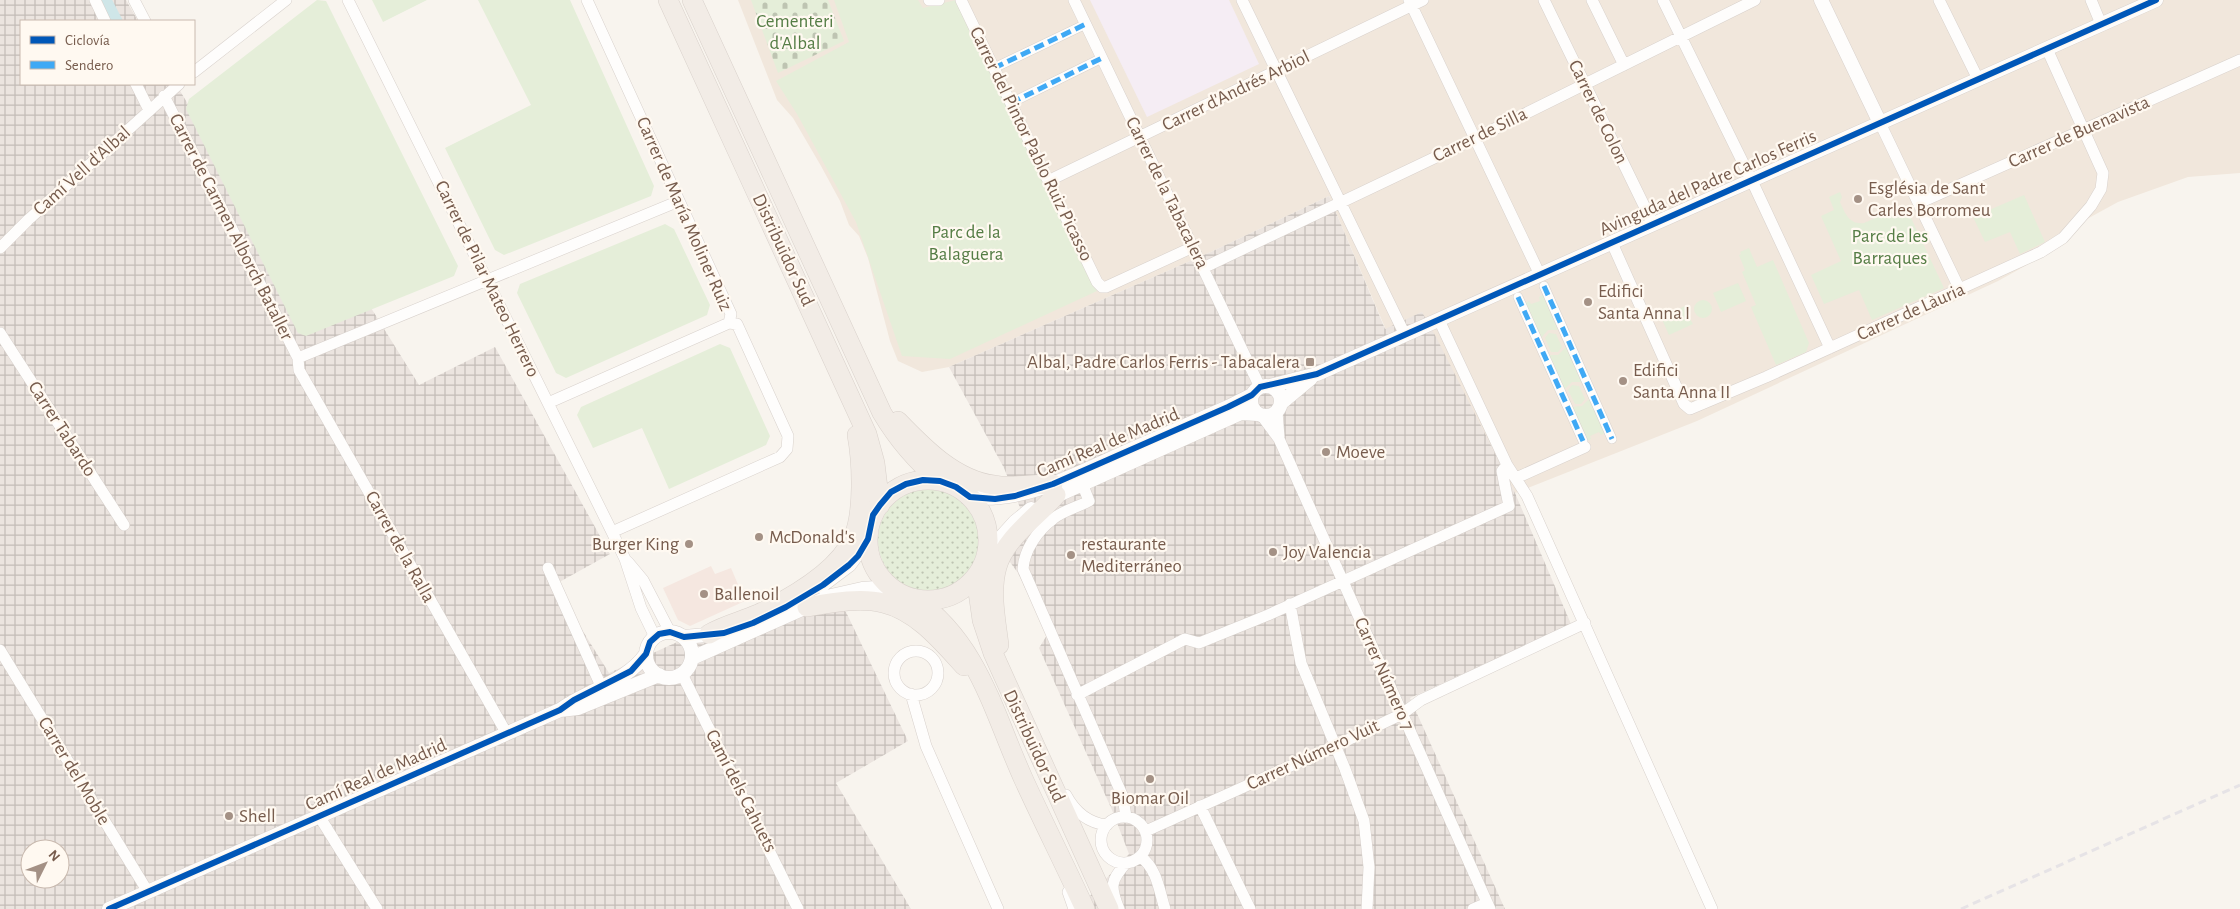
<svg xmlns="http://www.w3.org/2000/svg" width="2240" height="909" font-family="'Alegreya Sans',sans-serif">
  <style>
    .residential { fill: #f1e7dc }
    .commercial { fill: #f5e7e0 }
    .industrial { fill: url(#industrial-grid); fill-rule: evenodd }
    .education { fill: #f5edf4 }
    .green { fill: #e5eed9 }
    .cemetery { fill: url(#cemetery-stones) }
    .garden { fill: url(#garden-dots) }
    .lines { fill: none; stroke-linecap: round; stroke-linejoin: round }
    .canal { stroke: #cfe6e8; stroke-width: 11 }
    .pedestrian-casing { stroke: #d8d1cc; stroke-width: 10 }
    .minor-casing { stroke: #d8d1cc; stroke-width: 12 }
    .tertiary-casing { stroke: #d8d1cc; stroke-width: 15 }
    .trunk-casing { stroke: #d9d1cb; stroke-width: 20 }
    .pedestrian { stroke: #fefdfc; stroke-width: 9 }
    .minor { stroke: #fefdfc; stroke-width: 11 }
    .tertiary { stroke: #fefdfc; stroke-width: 14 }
    .trunk { stroke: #f2ece6; stroke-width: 19 }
    .rail { stroke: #e6e3e6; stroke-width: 3; stroke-dasharray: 8 5; stroke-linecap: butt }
    .quiet { stroke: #3fa9f5; stroke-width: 5; stroke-dasharray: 10 5; stroke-linecap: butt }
    .cycleway-casing { stroke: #fff9f1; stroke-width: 9 }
    .cycleway { stroke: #0057b8; stroke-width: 6 }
    .poi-dot { fill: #a49185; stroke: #fff9f1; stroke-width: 2 }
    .labels { text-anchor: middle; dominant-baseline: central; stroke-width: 4.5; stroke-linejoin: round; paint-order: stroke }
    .park-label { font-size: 19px; fill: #557d45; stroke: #fff9f1 }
    .street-label { font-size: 19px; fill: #775c4d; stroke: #fff9f1 }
    .poi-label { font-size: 19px; fill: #775c4d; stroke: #fff9f1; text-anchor: start }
  </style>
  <defs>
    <pattern id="industrial-grid" width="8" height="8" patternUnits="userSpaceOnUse" patternTransform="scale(1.25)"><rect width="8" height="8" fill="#ebe4df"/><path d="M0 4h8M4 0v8" fill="none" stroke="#c3bcb7"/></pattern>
    <pattern id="cemetery-stones" width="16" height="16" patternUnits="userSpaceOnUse" patternTransform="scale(1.25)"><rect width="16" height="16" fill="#e5eed9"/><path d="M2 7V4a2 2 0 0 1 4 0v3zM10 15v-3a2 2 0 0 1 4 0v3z" fill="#bec4b2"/></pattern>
    <pattern id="garden-dots" width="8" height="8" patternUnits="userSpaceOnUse" patternTransform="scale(1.25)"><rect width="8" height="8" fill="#e5eed9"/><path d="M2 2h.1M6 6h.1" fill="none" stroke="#bec4b2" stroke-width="1.8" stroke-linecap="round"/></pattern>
  </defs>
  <rect width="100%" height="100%" fill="#f8f4ee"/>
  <path class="residential" d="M738,0H2240V173L2188,177L2118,202L2087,219L2065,244L1998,281L1697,421L1515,493L1422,312L1386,330L1329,196L1213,251L949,367L922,372L898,361L890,341L868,258L859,236L849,225L840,201L821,166L793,118L777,100Z"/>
  <path class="commercial" d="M711,566L715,574L731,568L745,601L690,626L678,620L663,588Z"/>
  <path class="industrial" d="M0,0H126L138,21H21V84H176L307,304L353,279L419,385L495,347L610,554L554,585L609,673L807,583L846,612L908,741L836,783L911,909H0ZM30,849H60V879H30Z
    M1329,196L1385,329L1422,312L1436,337L1515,493L1571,624L1410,698L1505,909H1078L1129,854L1112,810L1039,648L1047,635L1018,573L1007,558L1029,530L1004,468L949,367L1213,251Z"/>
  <path class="education" d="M1090,0H1229L1259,64L1147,117Z"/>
  <path class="green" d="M317,0L326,1L458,266L454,276L306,336L298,333L186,109L189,99Z
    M372,0H427L383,22Z
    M478,0H570L654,186L651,196L504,255L495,250L445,148L531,105Z
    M834,0H918L923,8L956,0L1097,291L950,359L902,356L856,222L797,114L776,81L849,42Z
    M1840,192L1842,197L1840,202C1845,213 1849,225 1864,223L1905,205L1944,288L1872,320L1859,290L1824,304L1811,275L1841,261L1821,216L1834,210L1829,197Z
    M2024,195L2045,242L2020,254L2010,232L1985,242L1973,217Z
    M665,224L674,229L710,305L707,315L566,378L556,373L517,293L520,284Z
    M1749,248L1757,267L1773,260L1809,343L1806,352L1776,365L1751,307L1756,305L1742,272L1745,270L1739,255L1741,254L1740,252Z
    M1738,283L1746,301L1721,312L1713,293Z
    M1543,295L1558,330H1548L1541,338L1525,303L1529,301L1531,304L1540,301L1539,297Z
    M1694 309a9 9 0 1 1 18 0a9 9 0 1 1-18 0Z
    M1685,306L1687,314L1693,324L1669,335L1661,317Z
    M1549,333L1556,334L1562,347L1558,352H1551L1545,338Z
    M720,344L730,348L770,436L766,445L669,489L642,428L593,448L577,415L581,407Z
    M1566,347L1582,382H1572L1564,390L1548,355H1558Z
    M1572,385L1579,386L1585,399L1581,404H1575L1568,390Z
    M1589,399L1605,433L1601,435L1599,432L1590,436L1591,439L1587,441L1571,407L1582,406Z"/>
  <path class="cemetery" d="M751,0H828L844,41L778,73Z"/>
  <path class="garden" d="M878 540a51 51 0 1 1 102 0a51 51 0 1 1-102 0Z"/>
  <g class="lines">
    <path class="canal" d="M106,0L117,21"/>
    <g class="pedestrian-casing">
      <path id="pedestrian" d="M994,68L1086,24
        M1011,103L1102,58
        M1544,286L1612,439
        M1518,297L1583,441"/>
    </g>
    <g class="minor-casing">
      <path id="minor" d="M95,0L105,21
        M134,0L145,21
        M348,0L612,532L625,559L641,608L655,637
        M587,0L731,314L729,323
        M929,0H939
        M961,0L1097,282L1102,287H1106L1193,247
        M1074,0L1260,387
        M1242,0L1405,335
        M1409,0L1540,275
        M1544,0L1653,224
        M1592,0L1624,65
        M1663,0L1752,181L1830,348
        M1939,0L1978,79
        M2091,0L2101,24
        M194,72L286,0
        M136,84L149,110
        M164,96L298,358L299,370L507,734
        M1880,123L1960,290
        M1048,181L1423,0
        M1919,203L2240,60
        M1612,243L1684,404L1690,409L1766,377L2041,252L2063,238L2091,206L2101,189L2103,173L2047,49
        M0,248L28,220L179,84
        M1203,268L1476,138L1755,0
        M1439,320L1507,465L1527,496L1712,909
        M0,333L124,525
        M298,358L679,201
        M548,403L729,323
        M1277,412L1279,437
        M1262,416L1279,439L1490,909
        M1516,478L1585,447
        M1082,483L1089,501C1078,507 1062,511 1053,519C1038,530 1024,550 1023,569L1123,797L1126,817
        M612,532L780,457L787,449L788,436L737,324L729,323
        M628,562L643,580L670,632
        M548,568L601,686
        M1290,604L1301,663L1345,769L1364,821L1369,867L1367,909
        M0,650L148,892
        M894 673a22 22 0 1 1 44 0a22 22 0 1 1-44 0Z
        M682,674L798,909
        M911,694L926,746L998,909
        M1077,695L1185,639L1199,643L1268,615L1509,506L1502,471L1507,465
        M1066,795C1075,812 1088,823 1107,825
        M1200,806L1250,909
        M319,816L377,909
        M1101 840a23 23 0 1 1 46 0a23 23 0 1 1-46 0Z
        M1146,831L1335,746L1402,714L1421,700L1585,623
        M1141,857C1157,869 1159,890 1165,909
        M1068,892L1074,909
        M1119,909C1110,887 1110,881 1126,863
        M1473,909L1487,903"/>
    </g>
    <g class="tertiary-casing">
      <path id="tertiary" d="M1821,0L1880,123
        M1251 401a15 15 0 1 1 30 0a15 15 0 1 1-30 0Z
        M1270,386L1317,374L2156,0
        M1281,403L1311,378
        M970,497C1023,503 1072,476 1119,455C1155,439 1191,423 1228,407L1252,395
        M1049,499L1234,416L1241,413L1258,414
        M987,553L1015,522L1031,509
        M821,586L849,565L868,539
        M646 655a23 23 0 1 1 46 0a23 23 0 1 1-46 0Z
        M684,637L718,634
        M692,658L831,596L862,589L890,587
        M560,710L578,708L659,675
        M109,909L560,710C587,690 627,682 646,654"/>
    </g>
    <g class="trunk-casing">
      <path id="trunk" d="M668,0L867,434L875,463L880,505
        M692,0L882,413C898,440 916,461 940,481
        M898,421C924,448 955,480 994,485C1012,488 1034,484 1053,484
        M868 540a60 60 0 1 1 120 0a60 60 0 1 1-120 0Z
        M976,578L982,620L993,653L1109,909
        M915,599C978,643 993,711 1023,778C1043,822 1065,865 1085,909
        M807,607C830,603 860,597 883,603C917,611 942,642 964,666
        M709,634C724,625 742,621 758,614C791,598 838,571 853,538C864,513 862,462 857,435
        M999,645C996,620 990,592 997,567C1005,538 1037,517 1056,495"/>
    </g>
    <use href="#pedestrian" class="pedestrian"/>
    <use href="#minor" class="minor"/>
    <use href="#tertiary" class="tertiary"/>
    <use href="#trunk" class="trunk"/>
    <path class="rail" d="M1961,909L2240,785"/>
    <path class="quiet" d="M994,68L1086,24
      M1011,103L1102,58
      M1544,286L1612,439
      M1518,297L1583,441"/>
    <g class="cycleway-casing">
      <path id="cycleway" d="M109,909L560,710L574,700L631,671L646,654L650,642L659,634L670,632L684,637L724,633L753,623L786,607L823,585L849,565L858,556L868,539L873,515L880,505L891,492L906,484L923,480L940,481L956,487L970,497L995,499L1015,496L1053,484L1228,407L1252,395L1260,387L1317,374L2156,0"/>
    </g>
    <use href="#cycleway" class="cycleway"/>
  </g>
  <g class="poi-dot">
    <circle cx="1858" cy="199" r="5"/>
    <circle cx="1588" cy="302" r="5"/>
    <rect x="1305" y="357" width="10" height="10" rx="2.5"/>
    <circle cx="1623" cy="381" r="5"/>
    <circle cx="1326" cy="452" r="5"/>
    <circle cx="759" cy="537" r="5"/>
    <circle cx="689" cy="544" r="5"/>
    <circle cx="1273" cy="552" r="5"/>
    <circle cx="1071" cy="555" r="5"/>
    <circle cx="704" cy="594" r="5"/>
    <circle cx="1150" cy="779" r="5"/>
    <circle cx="229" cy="816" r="5"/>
  </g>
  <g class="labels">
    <g class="park-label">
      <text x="795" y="21">Cementeri<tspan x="795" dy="22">d'Albal</tspan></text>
      <text x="966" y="232">Parc de la<tspan x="966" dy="22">Balaguera</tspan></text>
      <text x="1890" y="236">Parc de les<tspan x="1890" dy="22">Barraques</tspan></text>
    </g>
    <g class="street-label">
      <text transform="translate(1236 91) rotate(-26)">Carrer d'Andrés Arbiol</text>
      <text transform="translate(1598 112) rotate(64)">Carrer de Colon</text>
      <text transform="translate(2079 132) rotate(-24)">Carrer de Buenavista</text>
      <text transform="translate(1480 135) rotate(-26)">Carrer de Silla</text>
      <text transform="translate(1031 144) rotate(64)">Carrer del Pintor Pablo Ruiz Picasso</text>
      <text transform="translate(82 171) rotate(-42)">Camí Vell d'Albal</text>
      <text transform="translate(1708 183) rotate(-24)">Avinguda del Padre Carlos Ferris</text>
      <text transform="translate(1167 193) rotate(64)">Carrer de la Tabacalera</text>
      <text transform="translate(684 214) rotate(66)">Carrer de María Moliner Ruiz</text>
      <text transform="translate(231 227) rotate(63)">Carrer de Carmen Alborch Bataller</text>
      <text transform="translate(783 250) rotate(65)">Distribuïdor Sud</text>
      <text transform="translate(487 279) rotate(64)">Carrer de Pilar Mateo Herrero</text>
      <text transform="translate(1911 312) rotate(-24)">Carrer de Làuria</text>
      <text transform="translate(62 429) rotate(57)">Carrer Tabardo</text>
      <text transform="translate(1108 443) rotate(-23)">Camí Real de Madrid</text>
      <text transform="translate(400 547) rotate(61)">Carrer de la Ralla</text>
      <text transform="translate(1384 674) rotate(66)">Carrer Número 7</text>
      <text transform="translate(1034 746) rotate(65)">Distribuïdor Sud</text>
      <text transform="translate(1313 755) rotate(-25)">Carrer Número Vuit</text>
      <text transform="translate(74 771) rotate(59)">Carrer del Moble</text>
      <text transform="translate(376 775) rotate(-24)">Camí Real de Madrid</text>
      <text transform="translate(741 791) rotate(63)">Camí dels Cahuets</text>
    </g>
    <g class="poi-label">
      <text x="1868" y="188">Església de Sant<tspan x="1868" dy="22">Carles Borromeu</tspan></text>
      <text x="1598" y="291">Edifici<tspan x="1598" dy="22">Santa Anna I</tspan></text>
      <text x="1300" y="362" text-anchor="end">Albal, Padre Carlos Ferris - Tabacalera</text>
      <text x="1633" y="370">Edifici<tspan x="1633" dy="22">Santa Anna II</tspan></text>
      <text x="1336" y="452">Moeve</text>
      <text x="769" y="537">McDonald's</text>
      <text x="679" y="544" text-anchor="end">Burger King</text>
      <text x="1081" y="544">restaurante<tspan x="1081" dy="22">Mediterráneo</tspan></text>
      <text x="1283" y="552">Joy Valencia</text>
      <text x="714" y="594">Ballenoil</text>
      <text x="1150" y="798" text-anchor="middle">Biomar Oil</text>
      <text x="239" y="816">Shell</text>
    </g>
  </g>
  <rect x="20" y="20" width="175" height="65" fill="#fff9f1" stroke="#c9baaf"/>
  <rect x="30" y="36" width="25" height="8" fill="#0057b8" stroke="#c9baaf"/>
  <text x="65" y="45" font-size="15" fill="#775c4d">Ciclovía</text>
  <rect x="30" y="61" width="25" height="8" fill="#3fa9f5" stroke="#c9baaf"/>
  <text x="65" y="70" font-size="15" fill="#775c4d">Sendero</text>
  <g transform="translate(45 864) rotate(48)"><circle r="24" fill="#fff9f1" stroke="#c9baaf"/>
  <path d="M0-4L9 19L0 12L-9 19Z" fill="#a49185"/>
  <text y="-8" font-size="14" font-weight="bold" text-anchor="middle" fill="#775c4d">N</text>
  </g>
</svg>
